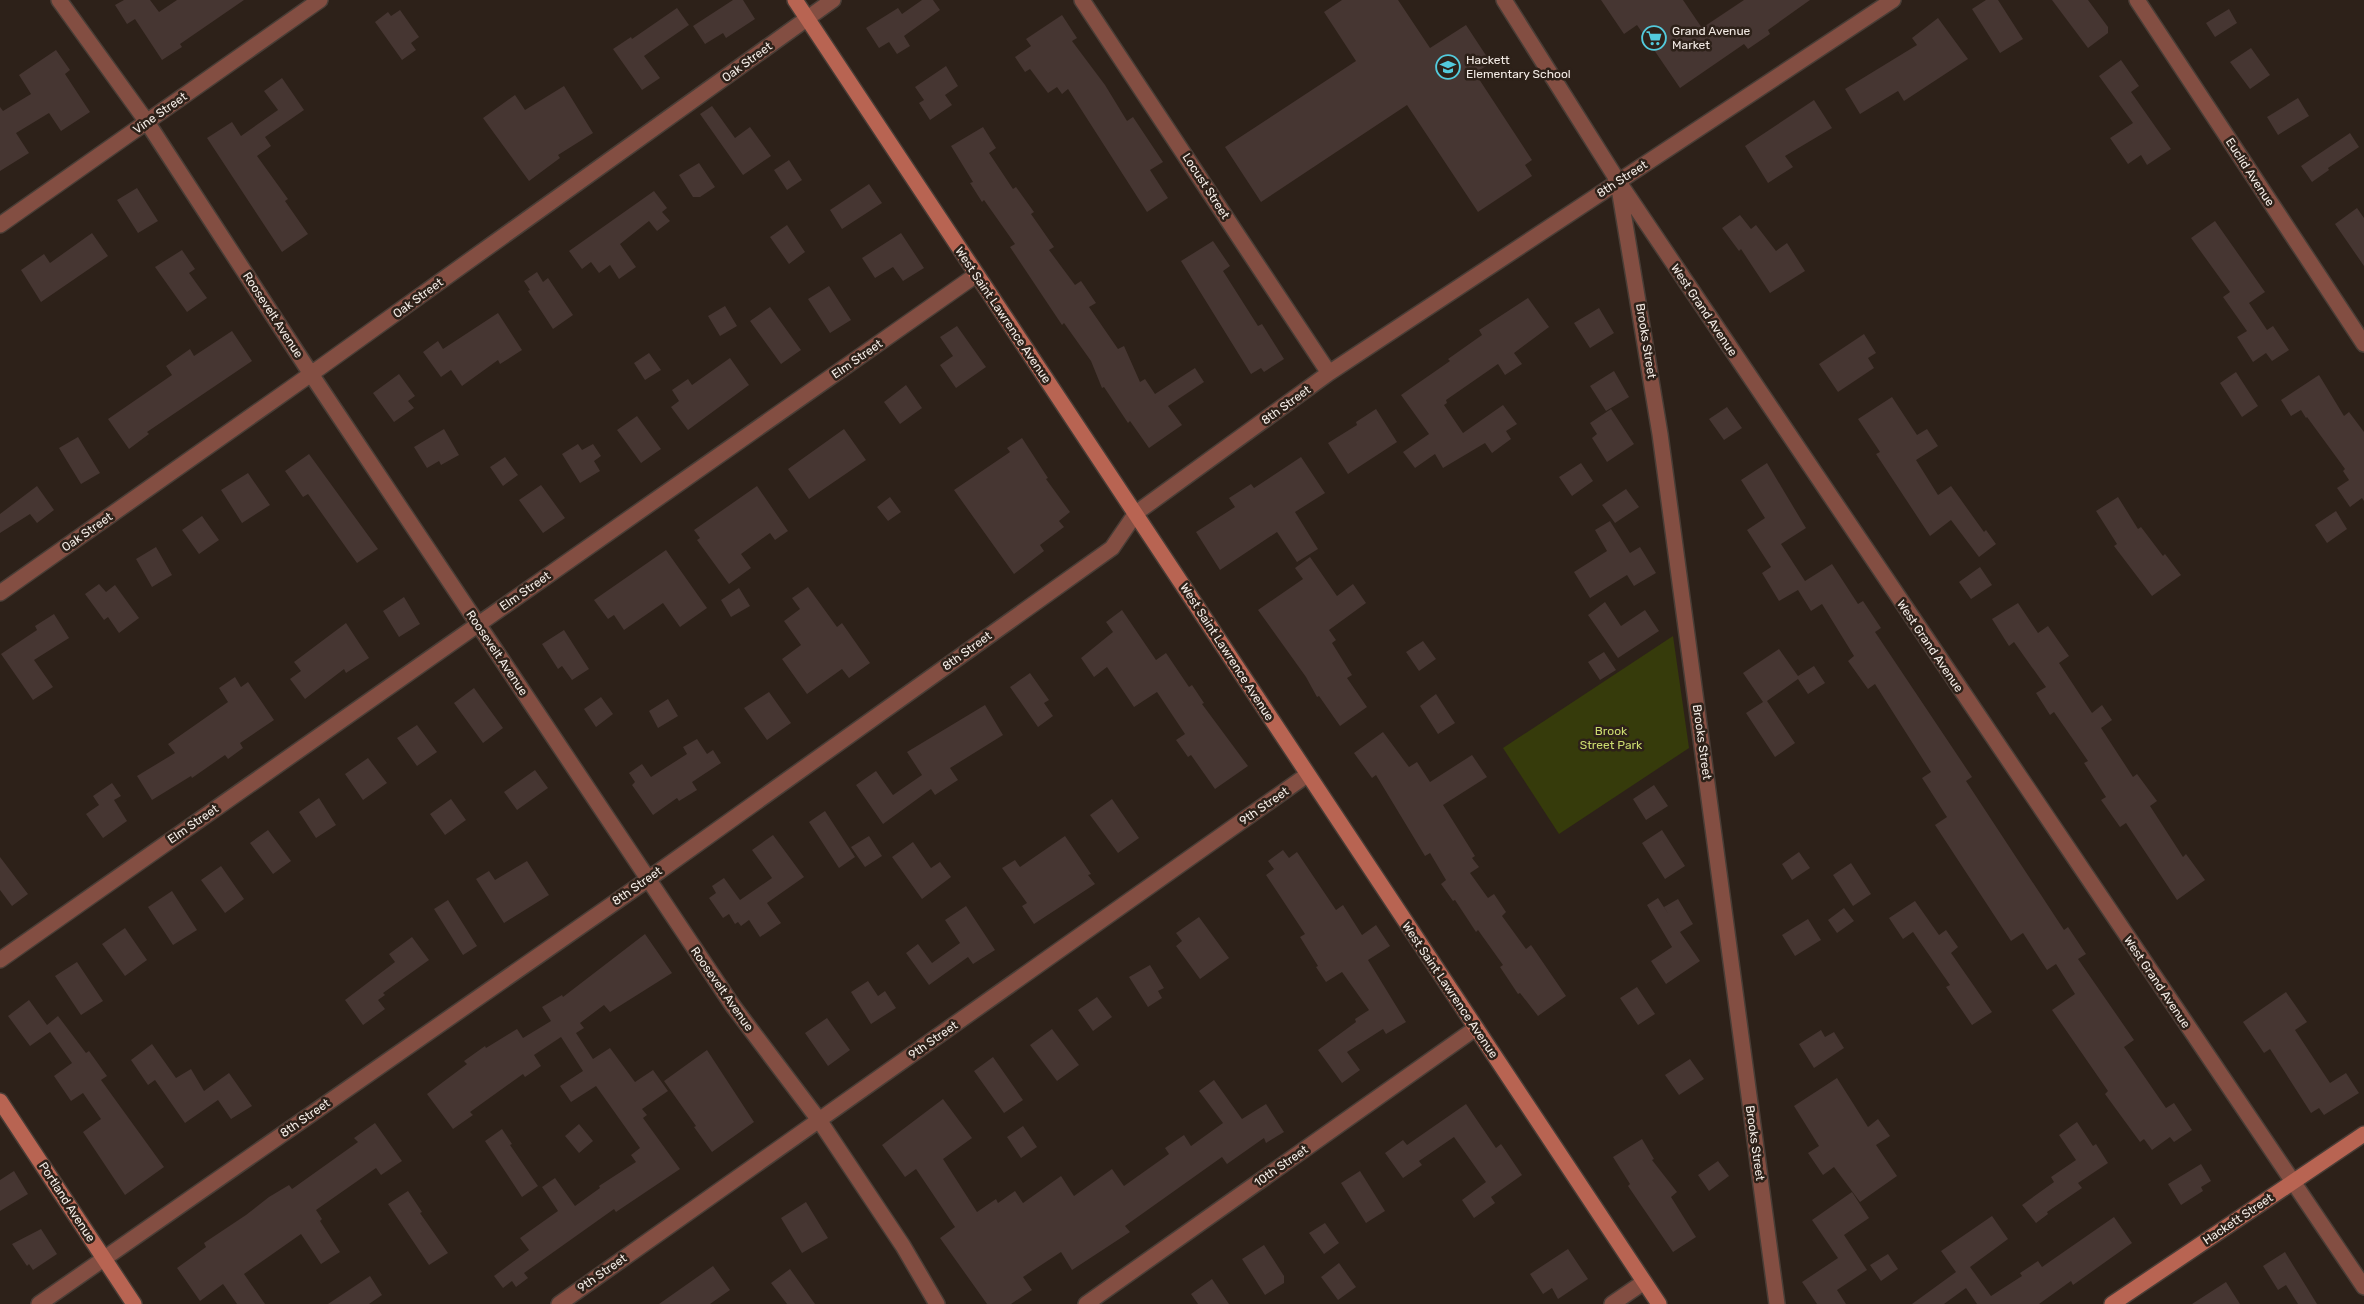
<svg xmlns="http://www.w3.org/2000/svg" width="2364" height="1304" font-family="Rubik,sans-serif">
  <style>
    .green { fill: #363b0b }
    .building { fill: #463632 }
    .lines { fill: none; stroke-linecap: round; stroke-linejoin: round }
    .street-casing { stroke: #493d36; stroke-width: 18 }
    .secondary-casing { stroke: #493d36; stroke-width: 18 }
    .street { stroke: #834e42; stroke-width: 15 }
    .secondary { stroke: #b86452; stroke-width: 15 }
    .labels { text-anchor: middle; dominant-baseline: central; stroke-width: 5; stroke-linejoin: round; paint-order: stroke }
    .poi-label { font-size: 12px; fill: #f4ece6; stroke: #2d2119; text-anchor: start }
    .street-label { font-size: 12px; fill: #f4ece6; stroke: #2d2119 }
    .park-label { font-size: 12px; fill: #cbdb6f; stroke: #2d2119 }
  </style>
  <rect width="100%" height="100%" fill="#2d2119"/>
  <path class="green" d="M1673,636L1689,748L1559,834L1503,748Z"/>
  <path class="building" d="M124,0H150L159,12L177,0H244L180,44L182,47L162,60L135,19L127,24L115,5Z
    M733,0H743L755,19L726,38L723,33L705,44L693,26Z
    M922,0H933L940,10L904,36L910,46L897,54L889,42L879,48L866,28L898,8L902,14Z
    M1342,0H1398L1430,48L1466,25L1491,63L1475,73L1532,160L1525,165L1532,176L1478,212L1407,105L1261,202L1225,147L1356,61L1324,12Z
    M1601,0H1683L1702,28L1744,0H1810L1768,30L1770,34L1748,49L1744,44L1680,88L1637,25L1624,34Z
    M1986,0H1998L2023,39L2000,53L1972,9Z
    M2052,0H2088L2108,27V33L2088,48Z
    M677,8L689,25L644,56L660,78L642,90L613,49L631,37L632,39Z
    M2229,9L2237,23L2215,37L2206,23Z
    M400,10L419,37L411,43L416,50L402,60L375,22L388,12L391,16Z
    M1062,15L1077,38L1072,41L1105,85L1127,121L1133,117L1163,162L1150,170L1168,198L1147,212L1068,89L1062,94L1057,87L1048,93L1030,69L1025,72L1015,57L1031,46L1026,39Z
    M1938,18L1968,59L1904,101L1898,91L1860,114L1845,89L1917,45L1912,38Z
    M2251,48L2270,75L2250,89L2230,62Z
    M56,50L70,70L65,74L90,112L61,131L49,113L16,133L29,153L0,171V107L3,111L31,94L19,75Z
    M2121,60L2139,86L2131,92L2171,149L2147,165L2141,155L2128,164L2110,138L2133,123L2099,76Z
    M946,66L958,86L945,95L952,105L930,120L919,103L924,100L915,87Z
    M282,78L304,110L265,137L271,146L257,156L288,199L285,201L308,234L282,252L207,138L232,122L241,136L278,110L264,91Z
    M564,86L593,133L558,155L560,158L529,181L483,118L515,95L525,110Z
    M2298,98L2309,116L2278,135L2267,117Z
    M1814,100L1832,128L1785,156L1793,167L1768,183L1745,146Z
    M712,106L735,138L750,127L771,156L743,175L700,114Z
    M983,127L996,148L989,153L1013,189L1016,187L1034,212L1031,214L1054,247L1049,250L1075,285L1081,281L1096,303L1089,307L1118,349L1124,346L1140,382L1145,379L1155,394L1195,368L1204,382L1168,406L1182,425L1149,448L1130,421L1128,423L1104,387L1102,388L1091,361L1064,323L1062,325L1010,247L1015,244L984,200L982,202L970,183L973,182L951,146Z
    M2350,133L2359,147L2328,168L2329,170L2312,182L2301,166Z
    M789,160L802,180L787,190L774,170Z
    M699,163L715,187L700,197H693L679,175Z
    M869,184L882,203L842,229L830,210Z
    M137,188L158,221L138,233L117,200Z
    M654,191L667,208L662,212L670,221L657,231L649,221L620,244L636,267L619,279L610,265L599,273L591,262L582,269L569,251Z
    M2357,208L2364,218V266L2335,224Z
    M1740,215L1751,229L1756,225L1776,251L1787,243L1805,271L1770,293L1741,249L1739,251L1722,228Z
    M2215,221L2265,292L2249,303L2267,330L2273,326L2289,350L2272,361L2266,353L2253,362L2237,337L2247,331L2223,297L2230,292L2191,238Z
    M787,225L805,252L789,264L770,237Z
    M92,233L108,256L41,302L21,270L44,254L50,263Z
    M901,233L924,268L903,281L893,267L875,278L862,258Z
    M1213,241L1230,266L1223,271L1258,326L1262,324L1284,359L1264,372L1261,368L1251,374L1181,261Z
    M182,250L195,269L189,273L207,298L187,312L155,267Z
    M537,272L543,282L548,278L573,315L553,329L528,291L530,290L524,281Z
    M829,286L851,320L830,333L808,299Z
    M1528,298L1549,327L1514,353L1522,364L1505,375L1498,364L1446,400L1447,403L1444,405L1463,433L1503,405L1517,424L1506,431L1511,439L1492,453L1485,443L1443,468L1435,454L1415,468L1403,452L1429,434L1401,395L1450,361L1448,359L1482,335L1479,330Z
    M725,306L737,326L720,336L708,316Z
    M770,307L801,350L781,364L750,321Z
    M1599,308L1614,333L1590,348L1574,323Z
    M498,313L522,350L500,364L498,360L462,386L451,370L441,377L423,352L438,341L443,349Z
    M957,326L986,367L956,388L940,365L953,356L940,337Z
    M232,331L252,361L147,432L149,434L129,449L108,419L172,375L166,366L190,349L194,356Z
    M1864,334L1876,353L1868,358L1874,368L1838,392L1819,364Z
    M649,353L661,370L645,380L634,363Z
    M730,358L749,385L688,430L671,407L679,401L672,390L688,379L692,385Z
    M1614,371L1629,397L1606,411L1590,386Z
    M2236,372L2258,406L2242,417L2220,383Z
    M399,374L415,396L408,401L414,408L394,422L373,393Z
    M2319,375L2344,416L2349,412L2364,432V501L2362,498L2350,507L2337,488L2349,480L2343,471L2345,469L2307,417L2306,418L2301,410L2291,416L2281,400Z
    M906,385L922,408L900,424L884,402Z
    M1892,397L1917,435L1927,429L1938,446L1916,460L1938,495L1951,486L1984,532L1986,530L1996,544L1979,557L1951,520L1930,536L1876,454L1880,452L1858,419Z
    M1727,407L1742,428L1724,440L1709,419Z
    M1376,409L1397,442L1348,474L1328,443L1357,425L1356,422Z
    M1611,409L1634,444L1607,462L1592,438L1597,434L1590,423Z
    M637,416L661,449L641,463L617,430Z
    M444,429L459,455L441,465L439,461L427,468L414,447Z
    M844,429L866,460L809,499L788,469Z
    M78,437L100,473L81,484L59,448Z
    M1022,438L1048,478L1046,479L1070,512L1059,521L1064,527L1040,545L1044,551L1014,574L954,490L1010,452L1007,448Z
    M578,444L582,450L593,444L601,456L594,461L600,471L580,483L562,454Z
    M309,454L378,549L357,563L308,494L303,497L285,471Z
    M505,457L518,475L503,486L490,467Z
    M1301,457L1325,493L1295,512L1318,549L1297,562L1277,532L1220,570L1196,532L1235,507L1229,498L1251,484L1254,488Z
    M1581,463L1593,481L1572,496L1559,477Z
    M1767,463L1806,528L1781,544L1805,581L1832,564L1858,604L1863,601L1881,628L1875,632L1972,777L1966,781L2064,930L2068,927L2086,954L2078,959L2134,1040L2124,1047L2166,1108L2174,1103L2192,1130L2174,1142L2170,1137L2152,1150L2144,1139L2140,1142L2105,1094L2108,1091L2052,1010L2075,994L2056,964L2047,970L2023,933L2011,941L1935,825L1947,817L1922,778L1931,772L1875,684L1868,689L1848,661L1854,656L1822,604L1811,611L1798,590L1779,601L1762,573L1771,567L1747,530L1765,518L1741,480Z
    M248,473L270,505L242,523L221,490Z
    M541,485L565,518L543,533L519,500Z
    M37,486L54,510L37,523L30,514L0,533V514Z
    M757,486L788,531L775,540L770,533L741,554L751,568L729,584L697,540L700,538L694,530Z
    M1626,489L1639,507L1615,523L1602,505Z
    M890,497L901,512L888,521L877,507Z
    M2118,497L2138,529L2141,527L2163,556L2165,554L2181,575L2152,596L2114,546L2117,544L2096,511Z
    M2336,511L2347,529L2327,543L2315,525Z
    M202,516L219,540L199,554L182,530Z
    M1610,521L1630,553L1640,547L1656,573L1634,586L1627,575L1590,598L1574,572L1607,551L1595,530Z
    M156,547L172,575L152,587L136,559Z
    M666,550L707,608L680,627L663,603L624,630L614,615L608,619L594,600Z
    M1310,557L1337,596L1353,584L1366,603L1329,630L1336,640L1332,643L1352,675L1347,678L1367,707L1340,726L1319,696L1317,697L1306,677L1258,610L1303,579L1295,568Z
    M1980,567L1992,585L1971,599L1959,582Z
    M99,584L106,592L115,585L139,618L119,633L108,617L104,620L85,594Z
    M808,587L837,627L842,623L870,663L849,678L842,669L807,694L782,659L801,645L784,621L800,609L792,598Z
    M739,588L750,606L731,617L721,600Z
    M404,597L420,624L399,637L383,611Z
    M1605,602L1621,626L1645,610L1659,631L1618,658L1588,615Z
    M2018,603L2038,633L2048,626L2069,656L2059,663L2092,713L2102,705L2112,720L2101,728L2133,777L2137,774L2157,801L2150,806L2183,857L2186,854L2205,880L2177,900L2126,823L2120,827L2101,800L2106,797L2084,763L2088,761L2054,712L2050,715L2036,693L2046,687L2014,642L2009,646L1992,619Z
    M1122,610L1156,660L1166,653L1189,687L1192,685L1204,703L1202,704L1248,766L1215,789L1191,755L1188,757L1176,740L1185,734L1157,692L1134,707L1107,667L1094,677L1081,658L1113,632L1106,622Z
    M54,614L69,638L34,660L53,687L33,700L1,654L37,630L35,626Z
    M346,623L369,658L346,673L344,669L305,699L290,679L301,671L294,662Z
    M564,630L589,669L572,680L562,666L558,669L542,644Z
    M1423,641L1436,659L1419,671L1406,652Z
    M1779,649L1798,676L1814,666L1825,683L1808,694L1798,679L1767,701L1795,743L1775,757L1746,713L1763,702L1743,673Z
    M1604,652L1616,670L1600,680L1588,662Z
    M1030,673L1049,700L1044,703L1053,716L1038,727L1010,687Z
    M235,677L241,687L248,682L274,720L240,743L243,748L228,759L225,755L192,778L191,776L152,800L137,776L175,753L168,744L228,702L219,688Z
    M474,688L503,728L483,743L454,703Z
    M769,692L791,723L767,740L744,708Z
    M1436,694L1455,723L1438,734L1420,706Z
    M601,697L613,714L596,727L584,709Z
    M668,699L678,716L658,728L649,711Z
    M985,705L1003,735L950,768L958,780L935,795L931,789L883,824L856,785L876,771L893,795L922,775L907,752Z
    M417,725L437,752L417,766L397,738Z
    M1383,732L1409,767L1417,762L1430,782L1472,755L1487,777L1443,805L1475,856L1472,858L1479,867L1470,873L1488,898L1494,894L1506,912L1502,916L1526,949L1531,945L1566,996L1538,1016L1520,993L1518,994L1500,967L1503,965L1478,930L1476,932L1455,900L1453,901L1441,884L1446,880L1430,853L1425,856L1376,775L1372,778L1354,753Z
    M697,739L707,754L713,750L721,763L692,782L697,790L679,801L677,798L653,815L632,785L635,782L629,773L642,764L651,777L687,754L683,747Z
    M368,758L387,783L363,800L345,774Z
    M535,770L548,788L517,810L504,792Z
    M112,783L121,796L114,800L127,821L103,838L86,814L99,805L93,796Z
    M1654,785L1668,806L1646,820L1633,799Z
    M319,798L336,825L316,838L299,812Z
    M451,799L466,820L445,835L430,814Z
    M1112,799L1139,838L1118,853L1090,815Z
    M825,811L855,857L839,868L809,822Z
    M268,830L291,861L273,874L250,843Z
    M1662,830L1685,866L1665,879L1642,843Z
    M773,835L804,877L767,903L781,923L760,937L749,920L741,926L738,922L735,924L729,914L723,918L709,898L716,893L712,886L724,878L740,900L772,878L752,850Z
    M869,836L882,856L865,867L851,847Z
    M1065,836L1091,874L1088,875L1095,884L1034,924L1022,906L1027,903L1002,868L1015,860L1020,867Z
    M913,842L931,868L940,862L951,877L922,899L892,857Z
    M1283,850L1289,858L1297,852L1336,910L1343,905L1362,935L1376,925L1390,946L1368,960L1406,1022L1386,1034L1383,1029L1347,1052L1360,1070L1342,1083L1318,1050L1356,1022L1355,1019L1369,1010L1342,972L1326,982L1316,967L1318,966L1300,937L1305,934L1266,875L1274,869L1268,861Z
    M1799,852L1810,868L1792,880L1782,864Z
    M0,857L28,894L12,906L0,890Z
    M527,861L549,895L504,923L476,879L489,871L495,880Z
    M1851,863L1871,894L1853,906L1833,875Z
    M221,866L244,899L225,913L201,880Z
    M172,891L197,930L173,945L148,907Z
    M1658,898L1669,915L1664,907L1678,899L1693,924L1680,932L1700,961L1666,984L1651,961L1672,947L1647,905Z
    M448,900L477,946L463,955L434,909Z
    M1915,901L1939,935L1946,930L1958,947L1951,953L1992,1012L1972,1025L1946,987L1950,985L1913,932L1903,939L1889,918Z
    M966,906L995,950L973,964L968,957L929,985L906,953L918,944L932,963L960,943L945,920Z
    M1844,908L1854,921L1837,933L1828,920Z
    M1199,917L1229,958L1200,979L1176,946L1182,941L1176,933Z
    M1808,919L1821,940L1795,956L1782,935Z
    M125,928L147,960L125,976L102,944Z
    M645,934L672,973L610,1012L604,1005L580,1023L584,1028L576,1033L593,1059L610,1048L635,1082L653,1070L668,1091L642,1109L647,1115L643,1118L680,1169L616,1212L614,1209L524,1273L528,1278L516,1287L512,1281L503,1288L494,1276L529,1250L520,1238L558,1211L542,1187L555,1178L575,1206L600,1188L599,1186L636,1162L631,1155L640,1148L596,1086L571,1102L560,1086L583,1071L561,1037L534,1055L541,1066L525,1077L523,1074L470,1112L473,1115L453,1129L427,1094L467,1064L464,1061L485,1046L486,1048L517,1029L523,1038L551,1021L542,1007L562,995L563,997Z
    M412,937L429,960L383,993L385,995L378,1000L385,1009L363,1025L345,1000L395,962L389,954Z
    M77,962L103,1001L81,1015L55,976Z
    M1150,965L1164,988L1158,991L1162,998L1148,1007L1129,977Z
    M868,981L878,996L885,991L896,1008L871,1024L851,992Z
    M1637,987L1655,1014L1638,1025L1620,998Z
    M2286,992L2307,1022L2295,1030L2330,1083L2346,1073L2359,1093L2324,1115L2319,1108L2311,1113L2270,1049L2264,1053L2243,1022Z
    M1097,997L1112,1017L1093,1031L1078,1010Z
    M29,1000L47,1025L58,1016L86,1053L89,1051L107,1076L101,1080L164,1167L125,1195L83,1132L101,1119L83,1093L71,1101L54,1076L72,1063L50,1032L30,1046L8,1016Z
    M827,1018L850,1050L828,1066L805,1033Z
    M1052,1029L1079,1065L1057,1081L1030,1045Z
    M1821,1030L1825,1037L1834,1032L1844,1048L1814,1068L1799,1044Z
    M152,1044L176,1078L191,1069L204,1091L229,1073L252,1106L231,1119L218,1100L185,1123L155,1080L148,1085L131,1060Z
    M707,1050L754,1122L712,1152L694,1127L696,1126L664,1081Z
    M993,1057L1023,1100L1004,1113L974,1071Z
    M1690,1059L1704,1079L1679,1095L1665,1075Z
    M1837,1078L1868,1127L1878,1119L1890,1136L1876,1145L1897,1176L1860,1202L1834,1167L1823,1175L1808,1153L1819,1146L1794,1106Z
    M1214,1080L1242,1119L1266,1104L1284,1132L1266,1143L1264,1138L1227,1164L1222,1157L1125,1226L1130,1232L1072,1270L1061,1252L1023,1277L1032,1290L1011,1304H987L940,1238L955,1227L916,1169L905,1177L882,1145L943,1099L972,1138L943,1159L977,1212L996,1199L998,1203L1015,1191L1023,1203L1061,1176L1074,1196L1112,1169L1124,1186L1169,1154L1165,1148L1184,1135L1191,1146L1223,1123L1199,1091Z
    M1466,1104L1496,1148L1501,1144L1522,1175L1491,1197L1495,1203L1474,1218L1462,1200L1486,1182L1454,1137L1419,1161L1422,1165L1403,1178L1385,1153L1403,1140L1407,1145Z
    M2077,1122L2093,1146L2096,1144L2108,1163L2078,1183L2082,1188L2047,1212L2048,1214L2036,1223L2022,1205L2054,1182L2051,1177L2076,1160L2059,1135Z
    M375,1123L402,1161L381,1175L376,1168L316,1210L322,1219L320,1221L340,1252L321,1264L301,1234L244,1274L265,1304H237L223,1284L200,1301L177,1268L206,1247L204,1243L246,1215L269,1197L289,1185L292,1189L358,1142L354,1138Z
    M579,1124L593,1141L579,1153L565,1136Z
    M1023,1126L1037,1147L1021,1158L1007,1137Z
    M502,1129L512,1144L510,1145L538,1186L522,1197L485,1141Z
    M1642,1139L1654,1159L1652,1160L1677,1192L1671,1197L1696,1237L1673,1252L1628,1186L1630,1184L1613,1157Z
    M1718,1161L1729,1176L1709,1191L1698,1175Z
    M2201,1164L2211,1181L2201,1187L2203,1191L2181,1205L2168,1184Z
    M14,1171L28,1194L0,1211V1180Z
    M1360,1171L1385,1211L1366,1223L1341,1183Z
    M408,1191L422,1212L420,1213L448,1253L429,1265L388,1204Z
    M1852,1192L1869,1218L1844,1235L1867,1270L1837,1290L1846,1304H1817L1802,1282L1838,1258L1812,1220Z
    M806,1202L828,1238L802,1253L781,1218Z
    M1992,1216L2008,1239L1970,1267L1991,1296L2022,1276L2020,1273L2038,1261L2042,1267L2114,1217L2132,1243L2073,1285L2071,1281L2039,1304H1977L1966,1288L1944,1304H1912L1956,1272L1941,1251Z
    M1325,1223L1339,1243L1324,1254L1309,1233Z
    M41,1229L57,1254L33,1270L29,1264L27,1266L12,1244Z
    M1264,1245L1284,1276V1283L1265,1295L1242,1259Z
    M1568,1249L1588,1279L1558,1299L1552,1288L1543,1294L1530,1274Z
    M2285,1252L2317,1304H2298L2286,1285L2278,1290L2263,1266Z
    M1888,1254L1898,1269L1881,1281L1870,1265Z
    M1339,1263L1356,1287L1338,1300L1321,1277Z
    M713,1266L730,1290L710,1304H659Z
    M790,1269L815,1304H787L771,1283Z
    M370,1276L382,1295L369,1304H328Z
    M1212,1279L1229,1304H1198L1191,1294Z
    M2226,1282L2240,1304H2192Z"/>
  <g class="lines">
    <g class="street-casing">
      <path id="street" d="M59,0L147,122L311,374L733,1006L819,1120L903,1246L937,1304
        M1082,0L1329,373
        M1504,0L1618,181L2364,1287
        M2137,0L2364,344
        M1619,188L1660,434L1777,1304
        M0,225L320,0
        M0,593L311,374L833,0
        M0,960L976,275
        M39,1304L647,880L1112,548L1136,513L1329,373L1893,0
        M559,1304L1307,775
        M1086,1304L1476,1028
        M1612,1304L1644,1282"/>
    </g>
    <g class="secondary-casing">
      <path id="secondary" d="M795,0L1659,1304
        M0,1101L134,1304
        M2112,1304L2364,1134"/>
    </g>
    <use href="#street" class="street"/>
    <use href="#secondary" class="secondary"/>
  </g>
  <defs>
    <g id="supermarket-ring" transform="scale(1.25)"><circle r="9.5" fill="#2d2119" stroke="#53cadc" stroke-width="1.5"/><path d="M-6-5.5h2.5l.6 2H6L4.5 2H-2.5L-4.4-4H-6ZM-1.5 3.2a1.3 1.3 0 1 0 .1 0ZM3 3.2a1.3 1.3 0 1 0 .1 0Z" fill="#53cadc"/></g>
    <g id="school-ring" transform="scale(1.25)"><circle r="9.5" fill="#2d2119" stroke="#53cadc" stroke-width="1.5"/><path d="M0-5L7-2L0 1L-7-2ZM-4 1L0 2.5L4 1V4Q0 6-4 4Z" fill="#53cadc"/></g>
  </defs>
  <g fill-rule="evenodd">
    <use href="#supermarket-ring" x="1654" y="38"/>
    <use href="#school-ring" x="1448" y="67"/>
  </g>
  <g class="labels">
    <g class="poi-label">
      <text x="1672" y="31">Grand Avenue<tspan x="1672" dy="14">Market</tspan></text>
      <text x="1466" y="60">Hackett<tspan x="1466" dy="14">Elementary School</tspan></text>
    </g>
    <g class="street-label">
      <text transform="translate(747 62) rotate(-36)">Oak Street</text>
      <text transform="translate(160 113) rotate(-35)">Vine Street</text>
      <text transform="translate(2250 172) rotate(57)">Euclid Avenue</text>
      <text transform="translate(1622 179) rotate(-33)">8th Street</text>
      <text transform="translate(1206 186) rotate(57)">Locust Street</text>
      <text transform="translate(418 298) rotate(-36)">Oak Street</text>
      <text transform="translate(1704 310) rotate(56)">West Grand Avenue</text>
      <text transform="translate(273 315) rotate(57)">Roosevelt Avenue</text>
      <text transform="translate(1003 315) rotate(56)">West Saint Lawrence Avenue</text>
      <text transform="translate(1646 341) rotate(81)">Brooks Street</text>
      <text transform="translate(857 359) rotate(-35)">Elm Street</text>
      <text transform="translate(1286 405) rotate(-36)">8th Street</text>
      <text transform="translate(87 532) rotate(-35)">Oak Street</text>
      <text transform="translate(525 591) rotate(-35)">Elm Street</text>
      <text transform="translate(1930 646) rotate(56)">West Grand Avenue</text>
      <text transform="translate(967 651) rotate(-36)">8th Street</text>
      <text transform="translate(1227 652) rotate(57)">West Saint Lawrence Avenue</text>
      <text transform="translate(497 653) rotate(56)">Roosevelt Avenue</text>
      <text transform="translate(1702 742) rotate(82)">Brooks Street</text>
      <text transform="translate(1264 806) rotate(-35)">9th Street</text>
      <text transform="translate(193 824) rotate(-35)">Elm Street</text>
      <text transform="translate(637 886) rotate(-35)">8th Street</text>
      <text transform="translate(2157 982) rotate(56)">West Grand Avenue</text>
      <text transform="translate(722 989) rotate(55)">Roosevelt Avenue</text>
      <text transform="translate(1450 990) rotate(56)">West Saint Lawrence Avenue</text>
      <text transform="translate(933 1040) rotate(-35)">9th Street</text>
      <text transform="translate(305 1118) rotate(-35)">8th Street</text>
      <text transform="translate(1755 1143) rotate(82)">Brooks Street</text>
      <text transform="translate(1281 1166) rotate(-35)">10th Street</text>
      <text transform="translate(67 1202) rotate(57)">Portland Avenue</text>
      <text transform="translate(2238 1219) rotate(-34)">Hackett Street</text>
      <text transform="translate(602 1273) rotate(-35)">9th Street</text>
    </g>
    <g class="park-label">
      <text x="1611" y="731">Brook<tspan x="1611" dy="14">Street Park</tspan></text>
    </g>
  </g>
</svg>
